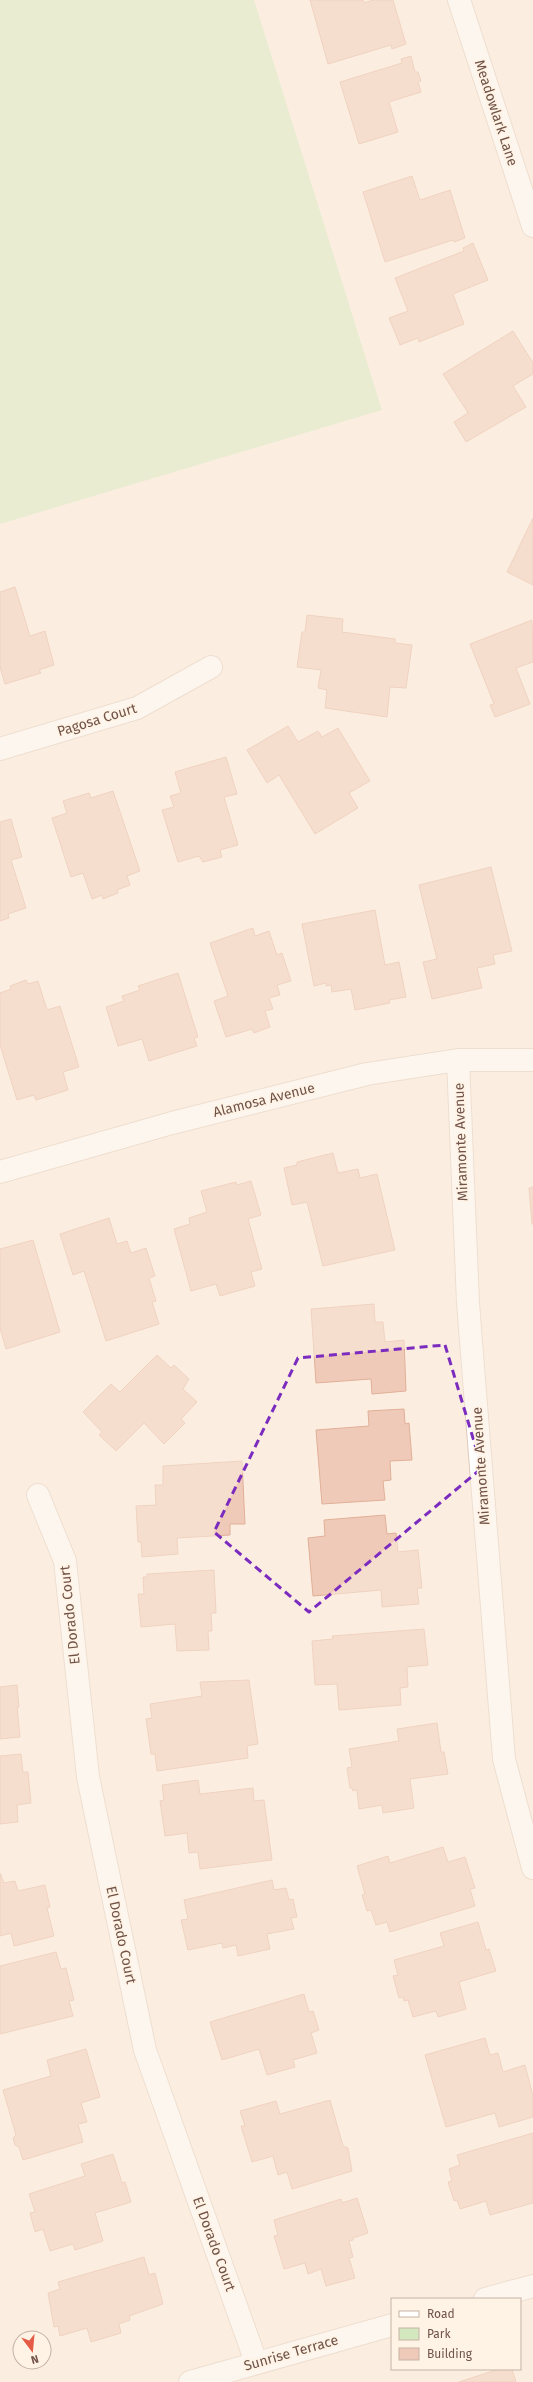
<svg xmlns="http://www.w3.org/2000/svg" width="533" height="2382" font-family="'Fira Sans',sans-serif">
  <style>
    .green { fill: #d3e8bf }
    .building { fill: #f0cab8; stroke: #e2af99 }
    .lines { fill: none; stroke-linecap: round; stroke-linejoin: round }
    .minor-casing { stroke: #dfcabc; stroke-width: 24 }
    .minor { stroke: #fff; stroke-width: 22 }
    .marked { fill: none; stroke: #7b2cbf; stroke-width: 3; stroke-dasharray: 8 5; stroke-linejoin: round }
    .labels { text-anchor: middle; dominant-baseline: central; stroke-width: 3.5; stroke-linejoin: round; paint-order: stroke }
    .street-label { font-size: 14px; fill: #715348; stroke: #fff3e5 }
  </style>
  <rect width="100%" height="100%" fill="#fbeee0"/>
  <path class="green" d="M0,0H254L382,410L0,524Z"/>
  <path class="building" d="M310,0H363L364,3L373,0H393L406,44L392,49L391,45L328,64Z
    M411,56L415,72H418L421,81L418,82L421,92L389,102L398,132L359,144L340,82L402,63L401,59Z
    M412,176L420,200L450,190L465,238L454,242L453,240L385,262L363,192Z
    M473,243L488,280L453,294L464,324L419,342L418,338L400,345L389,318L408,311L395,278L464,251L463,248Z
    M513,331L533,363V374L513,386L526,407L466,442L454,422L468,413L443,374Z
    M533,518V585L507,572Z
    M15,587L30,636L45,631L54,665L39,670L41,673L5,684L0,667V592Z
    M307,615L343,619L342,632L395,639V643L412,645L406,688L390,687L387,717L325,708L327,690L318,688L321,670L297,667L302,632H305Z
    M532,620L533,662L516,668L530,704L495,717L490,705L494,704L470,644Z
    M288,726L298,742L318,731L322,737L338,728L370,781L349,793L358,808L315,834L279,775L267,783L247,750Z
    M226,757L237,794L224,797L238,845L220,850L222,857L203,862L199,856L178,862L162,810L174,807L170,796L181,793L175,772Z
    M113,791L140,871L127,876L130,885L117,890L118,893L103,899L102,895L92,899L83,873L71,877L52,818L67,813L63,801L89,793L91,798Z
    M11,819L22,857L11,860L26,908L8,914L9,918L0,921V822Z
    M491,867L512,951L493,955L495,964L477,968L482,988L432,999L423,962L437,959L419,885Z
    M375,910L385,965L399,962L406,997L389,1000L390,1003L355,1010L351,989L332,992L331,985L326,986V983L314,986L302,924Z
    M253,928L255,936L269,931L277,955L282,953L291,981L277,985L280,995L269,998L273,1009L265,1011L270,1027L254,1033L252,1029L226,1037L214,1001L228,996L210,943Z
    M178,973L198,1037L194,1038L197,1046L149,1061L142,1039L118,1046L106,1007L124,1001L122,996L140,990L138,986Z
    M26,980L28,984L38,981L47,1010L60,1006L79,1067L63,1072L68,1090L36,1100L34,1095L17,1100L0,1045V993L11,989L10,986Z
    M333,1153L338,1173L358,1169L360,1178L377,1174L395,1250L323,1266L307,1202L292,1205L284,1168L297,1165V1162Z
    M251,1181L261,1215L248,1219L262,1269L251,1272L255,1286L220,1296L216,1284L191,1291L174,1229L190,1224L189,1218L207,1212L201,1191L236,1182L237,1185Z
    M533,1187V1224H532L529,1188Z
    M109,1218L117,1244L127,1241L131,1253L146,1248L155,1276L149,1278L156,1301L152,1302L159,1324L106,1341L84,1271L73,1275L60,1234Z
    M33,1240L60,1332L6,1349L0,1328V1249Z
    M374,1304L375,1322H383L385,1342L404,1340L406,1391L372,1394L371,1379L316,1383L311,1309Z
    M157,1355L171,1368L174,1365L189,1379L183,1389L197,1402L181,1419L185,1423L164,1444L144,1423L116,1451L99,1435L102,1432L83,1412L111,1384L120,1392Z
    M404,1409L405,1424L409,1423L412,1460L390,1461L391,1480L383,1481L385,1500L322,1504L316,1430L369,1426L368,1411Z
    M242,1461L245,1524H230V1535L177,1538L178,1554L142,1557L141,1542H138L136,1506L156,1505L155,1485H163V1466Z
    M385,1515L387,1534L396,1533L398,1552L418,1550L422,1588H417L419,1604L382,1607L381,1590L313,1596L308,1538L325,1536L324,1520Z
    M214,1570L216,1613H211L212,1631H208L209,1650L177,1651L175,1624L141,1627L138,1594H144L143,1577H147V1574Z
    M424,1629L428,1665L407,1667L408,1687L400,1688L401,1705L339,1710L337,1684L315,1685L312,1641L333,1639L332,1636Z
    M249,1680L258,1744L247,1746L248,1758L157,1771L155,1754H151L146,1719L152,1718L150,1704L202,1696L200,1682Z
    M17,1685L19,1707H17L20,1737L0,1739V1687Z
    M437,1723L441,1752H444L448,1774L410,1779L414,1808L383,1813L382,1805L359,1809L357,1790L353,1791L352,1788H350L347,1768L352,1767L349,1749L399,1741L397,1729Z
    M21,1754L23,1772H28L31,1803L17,1805L18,1822L0,1824V1756Z
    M198,1780L200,1794L253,1788L254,1801L264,1800L272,1860L200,1869L198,1852L189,1853L187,1833L165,1836L160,1801L164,1800L162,1785Z
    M443,1847L448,1862L465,1857L475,1888L470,1889L475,1906L390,1932L387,1922L376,1925L371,1910L367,1911L362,1895L365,1894L357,1866L388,1856L390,1863Z
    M0,1873L4,1883L15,1881L18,1891L45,1885L50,1907L47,1908L54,1936L14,1946L11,1933L0,1936Z
    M272,1880L274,1890L286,1888L289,1900L293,1899L297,1917L291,1918L294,1929L267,1934L270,1949L238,1956L236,1945L223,1948L222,1943L188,1950L181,1920L188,1919L184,1900Z
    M478,1922L486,1950L489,1949L496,1971L459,1982L466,2009L438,2017L436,2011L413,2017L408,2000L404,2001L403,1997L399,1998L393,1976L398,1975L394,1960L444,1946L440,1933Z
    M56,1952L61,1969L66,1968L74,2000L69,2001L73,2016L0,2034V1966Z
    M304,1994L309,2012L313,2011L319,2030L311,2033L317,2053L293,2060L295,2067L267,2075L259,2049L222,2060L210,2022Z
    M485,2038L490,2055L498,2053L503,2072L525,2065L533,2096V2117L499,2127L495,2113L446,2127L425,2055Z
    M86,2049L100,2097L81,2103L87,2122L78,2124L83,2142L23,2160L19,2147L15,2145L13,2138L16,2135L3,2090L51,2076L47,2060Z
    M330,2100L343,2146L348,2148L352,2171L292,2189L287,2172L278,2175L273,2156L252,2162L241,2126H245L240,2111L276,2101L280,2114Z
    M533,2133V2203L490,2215L486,2201L460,2209L457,2200L454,2201L448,2182L452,2181L449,2169L460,2165L457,2155Z
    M113,2154L122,2183L125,2182L131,2202L95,2213L103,2241L75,2250L73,2244L50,2251L43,2229L35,2232L30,2213L35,2212L29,2194L85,2176L81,2164Z
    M357,2198L368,2233L353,2238V2240L349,2241L353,2257L349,2258L355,2278L326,2286L321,2269L308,2274L305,2263L284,2269L274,2236L278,2235L274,2220L341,2199L342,2203Z
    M144,2257L149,2275L155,2273L163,2304L129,2316L130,2320L119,2324L121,2333L91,2342L87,2328L60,2336L58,2326L54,2327L48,2293L60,2289L58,2282Z
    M499,2369H512L516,2382H459Z"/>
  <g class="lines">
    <g class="minor-casing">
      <path id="minor" d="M459,0L533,226
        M0,749L137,708L211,667
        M458,1060L468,1303L504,1759L533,1868
        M0,1172L172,1123L367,1074L458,1060H533
        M38,1495L65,1561L88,1777L145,2050L256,2362
        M485,2299L533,2286
        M190,2382L392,2325"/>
    </g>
    <use href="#minor" class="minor"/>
  </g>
  <path d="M0 0H533V2382H0ZM445,1345L482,1468L309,1612L214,1532L298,1358Z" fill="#fbeee0" fill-opacity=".55" fill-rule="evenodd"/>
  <path class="marked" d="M445,1345L482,1468L309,1612L214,1532L298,1358Z"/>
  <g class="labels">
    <g class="street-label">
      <text transform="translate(496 113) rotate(72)">Meadowlark Lane</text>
      <text transform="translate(97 720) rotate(-17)">Pagosa Court</text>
      <text transform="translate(264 1100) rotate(-14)">Alamosa Avenue</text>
      <text transform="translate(461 1142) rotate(-92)">Miramonte Avenue</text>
      <text transform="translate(481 1466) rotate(-94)">Miramonte Avenue</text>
      <text transform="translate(70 1615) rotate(-96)">El Dorado Court</text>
      <text transform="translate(121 1935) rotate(78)">El Dorado Court</text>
      <text transform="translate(214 2244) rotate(70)">El Dorado Court</text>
      <text transform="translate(291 2353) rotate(-16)">Sunrise Terrace</text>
    </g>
  </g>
  <rect x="391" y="2298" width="130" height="72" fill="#fff3e5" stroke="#c6b3a6"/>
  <rect x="399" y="2311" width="20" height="6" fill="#ffffff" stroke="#c6b3a6"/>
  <text x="427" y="2318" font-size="12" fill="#715348">Road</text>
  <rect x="399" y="2328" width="20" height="12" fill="#d3e8bf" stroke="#c6b3a6"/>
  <text x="427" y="2338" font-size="12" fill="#715348">Park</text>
  <rect x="399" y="2348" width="20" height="12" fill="#f0cab8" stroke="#c6b3a6"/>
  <text x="427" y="2358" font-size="12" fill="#715348">Building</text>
  <g transform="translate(32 2350) rotate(164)"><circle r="19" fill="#fff3e5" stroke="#c6b3a6"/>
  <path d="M0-3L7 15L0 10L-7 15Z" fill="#e45c46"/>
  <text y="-6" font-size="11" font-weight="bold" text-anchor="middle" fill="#715348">N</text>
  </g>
</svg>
